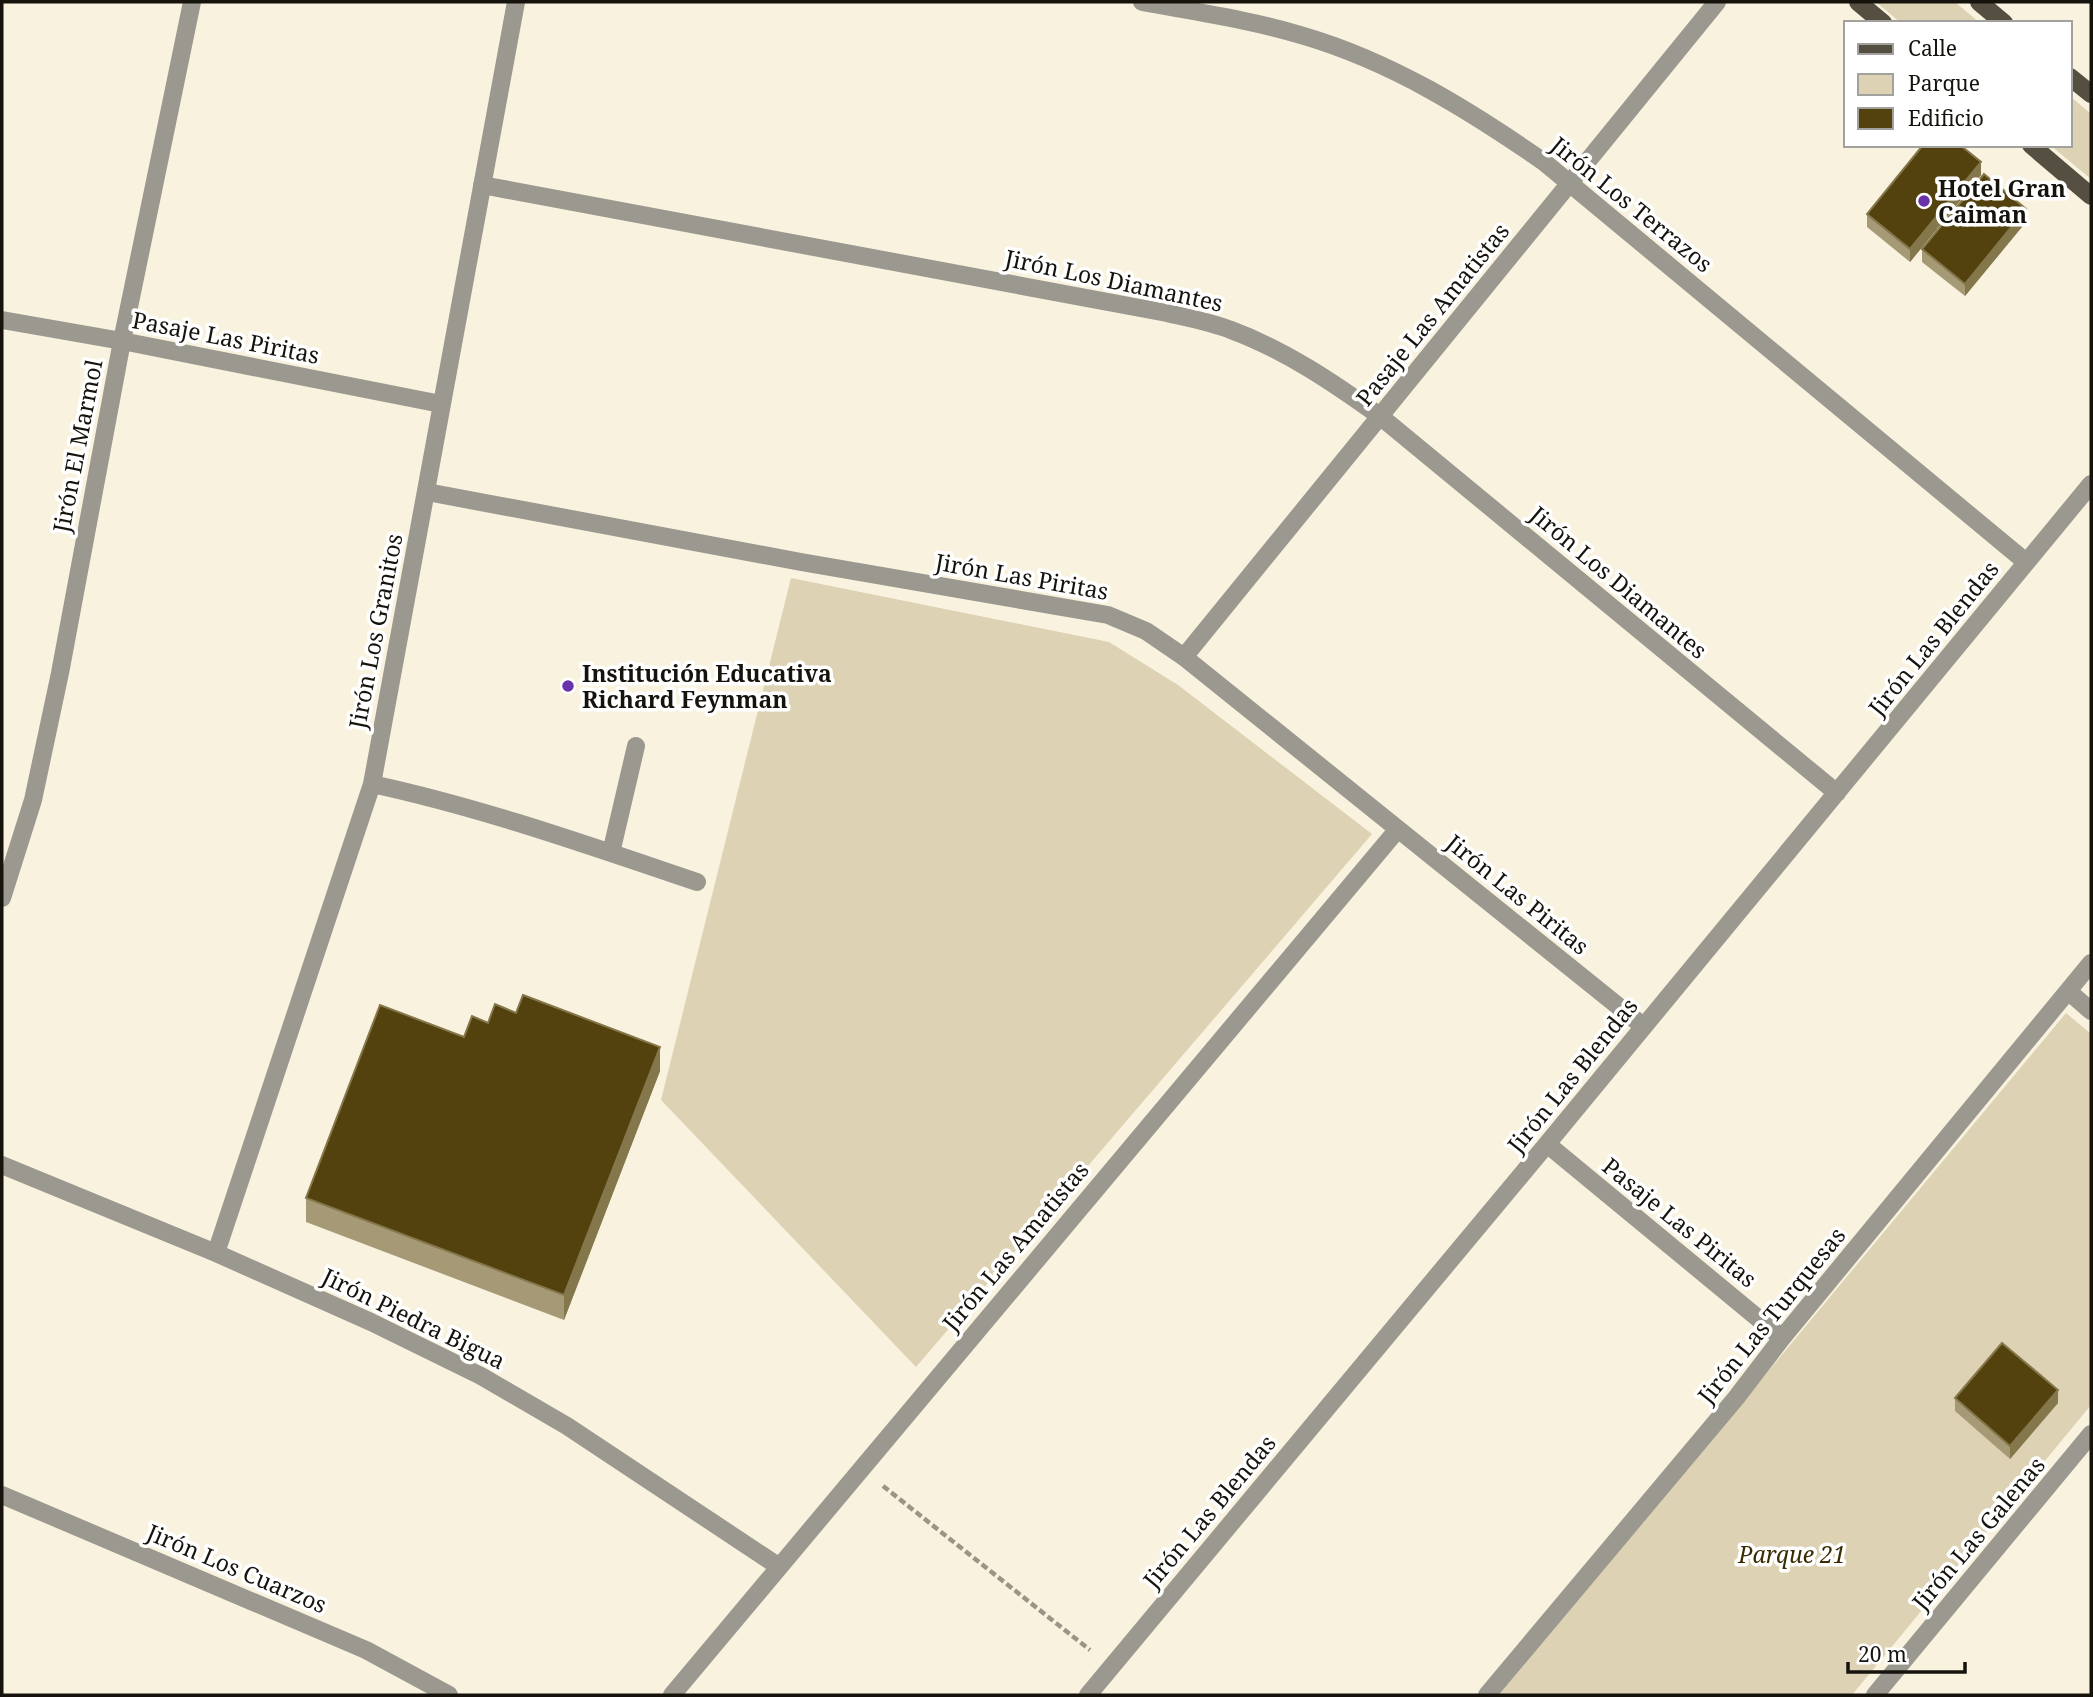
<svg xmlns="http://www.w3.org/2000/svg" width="2093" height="1697" font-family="'Noto Serif',serif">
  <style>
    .green { fill: #ddd2b3 }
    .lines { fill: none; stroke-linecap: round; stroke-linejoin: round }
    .path { stroke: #9a9586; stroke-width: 4.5; stroke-dasharray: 7 3.5; stroke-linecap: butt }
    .minor { stroke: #9b988f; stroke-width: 18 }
    .major { stroke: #544f41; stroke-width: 18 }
    .wall { fill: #a69a76 }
    .shaded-wall { fill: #85774c }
    .building { fill: #53420e; stroke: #85774c; stroke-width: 2 }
    .poi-dot { fill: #6a32a8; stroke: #fff; stroke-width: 2.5 }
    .labels { text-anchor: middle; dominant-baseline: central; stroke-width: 7; stroke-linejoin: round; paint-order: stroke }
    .poi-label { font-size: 23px; font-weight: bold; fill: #15130c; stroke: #fff; text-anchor: start }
    .street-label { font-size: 23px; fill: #15130c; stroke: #fff }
    .park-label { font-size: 23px; font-style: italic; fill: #392c00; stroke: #fff }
  </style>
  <rect width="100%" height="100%" fill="#f9f2de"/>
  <path class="green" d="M1876,2H1955L1980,23H1901Z
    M2070,96L2091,114V179L2050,145H2070Z
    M791,578L1109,642L1178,685L1372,834L916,1367L661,1100Z
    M2066,1013L2091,1034V1405L1852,1695H1499Z"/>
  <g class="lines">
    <path class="path" d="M883,1486L1090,1650"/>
    <path class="minor" d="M1142,2C1196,12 1252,20 1304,36C1392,62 1469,110 1544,162L2026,562
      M482,185L1167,313C1188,318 1210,322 1231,330C1285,350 1334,383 1381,417L1837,793
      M2,320L122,341L441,404
      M427,492L801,562L1108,615L1146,631L1184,657L1643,1026
      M1184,657L1717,2
      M372,784C483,808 590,846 697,882
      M611,853L636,746
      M2,898L33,800L60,673L122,341L192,2
      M2068,991L2091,1011
      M1547,1144L1782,1338
      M2,1165L216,1253L371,1322L481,1376L567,1426L778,1566
      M216,1253L372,784L516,2
      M2,1495L366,1650L449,1695
      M672,1695L1398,829
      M1088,1695L1547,1144L2091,484
      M1487,1695L1736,1398L1782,1338L2091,963
      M1875,1695L2091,1434"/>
    <path class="major" d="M1858,2L1883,23
      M1979,2L2004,23
      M2070,77L2091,94
      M2031,145L2091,196"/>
  </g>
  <path class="wall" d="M1981,175L1910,262L1867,227V214Z
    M2026,222L1965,296L1922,262V249Z
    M488,1023L660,1071L564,1320L306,1222V1198L464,1037Z
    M1955,1398L2058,1403L2010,1459L1955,1411Z"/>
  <path class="shaded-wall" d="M1981,162V175L1910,262V249Z
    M2026,209V222L1965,296V284Z
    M660,1047V1071L564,1320V1295Z
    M2058,1390V1403L2010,1459V1446Z"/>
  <path class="building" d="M1923,145H1960L1981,162L1910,249L1867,214Z
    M1984,174L2026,209L1965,284L1922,249Z
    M523,995L660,1047L564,1295L306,1198L380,1005L464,1037L472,1016L488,1023L495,1004L516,1013Z
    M2002,1343L2058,1390L2010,1446L1955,1398Z"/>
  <g class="poi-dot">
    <circle cx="1924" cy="201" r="7"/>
    <circle cx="568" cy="686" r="7"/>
  </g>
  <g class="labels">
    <g class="poi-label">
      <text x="1938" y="188">Hotel Gran<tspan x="1938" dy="26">Caiman</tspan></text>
      <text x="582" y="673">Institución Educativa<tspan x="582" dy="26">Richard Feynman</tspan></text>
    </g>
    <g class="street-label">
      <text transform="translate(1632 204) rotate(39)">Jirón Los Terrazos</text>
      <text transform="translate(1114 280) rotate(12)">Jirón Los Diamantes</text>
      <text transform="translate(1432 314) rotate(-51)">Pasaje Las Amatistas</text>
      <text transform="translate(226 337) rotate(11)">Pasaje Las Piritas</text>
      <text transform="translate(77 446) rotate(-79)">Jirón El Marmol</text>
      <text transform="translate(1022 576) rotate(10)">Jirón Las Piritas</text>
      <text transform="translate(1619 582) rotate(40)">Jirón Los Diamantes</text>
      <text transform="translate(375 631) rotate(-79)">Jirón Los Granitos</text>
      <text transform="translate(1933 638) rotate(-51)">Jirón Las Blendas</text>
      <text transform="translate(1518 894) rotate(39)">Jirón Las Piritas</text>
      <text transform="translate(1572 1075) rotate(-51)">Jirón Las Blendas</text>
      <text transform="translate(1680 1222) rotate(39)">Pasaje Las Piritas</text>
      <text transform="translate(1015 1246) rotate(-50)">Jirón Las Amatistas</text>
      <text transform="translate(1771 1315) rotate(-51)">Jirón Las Turquesas</text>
      <text transform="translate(414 1318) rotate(26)">Jirón Piedra Bigua</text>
      <text transform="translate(1209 1511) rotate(-50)">Jirón Las Blendas</text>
      <text transform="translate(1978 1533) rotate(-50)">Jirón Las Galenas</text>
      <text transform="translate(237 1568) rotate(23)">Jirón Los Cuarzos</text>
    </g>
    <g class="park-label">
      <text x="1792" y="1554">Parque 21</text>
    </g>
  </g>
  <rect width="2093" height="1697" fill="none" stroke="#15130c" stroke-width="7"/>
  <rect x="1844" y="21" width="228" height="126" fill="#ffffff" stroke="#a1a19e" stroke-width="2"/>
  <rect x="1858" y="44" width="35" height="10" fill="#544f41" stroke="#a1a19e" stroke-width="2"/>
  <text x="1908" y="56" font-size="21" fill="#15130c">Calle</text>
  <rect x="1858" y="74" width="35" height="21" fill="#ddd2b3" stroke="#a1a19e" stroke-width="2"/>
  <text x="1908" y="91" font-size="21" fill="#15130c">Parque</text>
  <rect x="1858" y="108" width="35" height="21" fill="#53420e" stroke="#a1a19e" stroke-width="2"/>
  <text x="1908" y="126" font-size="21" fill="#15130c">Edificio</text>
  <path d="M1848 1662v10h117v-10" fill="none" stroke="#15130c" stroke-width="3.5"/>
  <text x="1858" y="1662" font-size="21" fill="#15130c" stroke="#ffffff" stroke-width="5" paint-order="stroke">20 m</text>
</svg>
